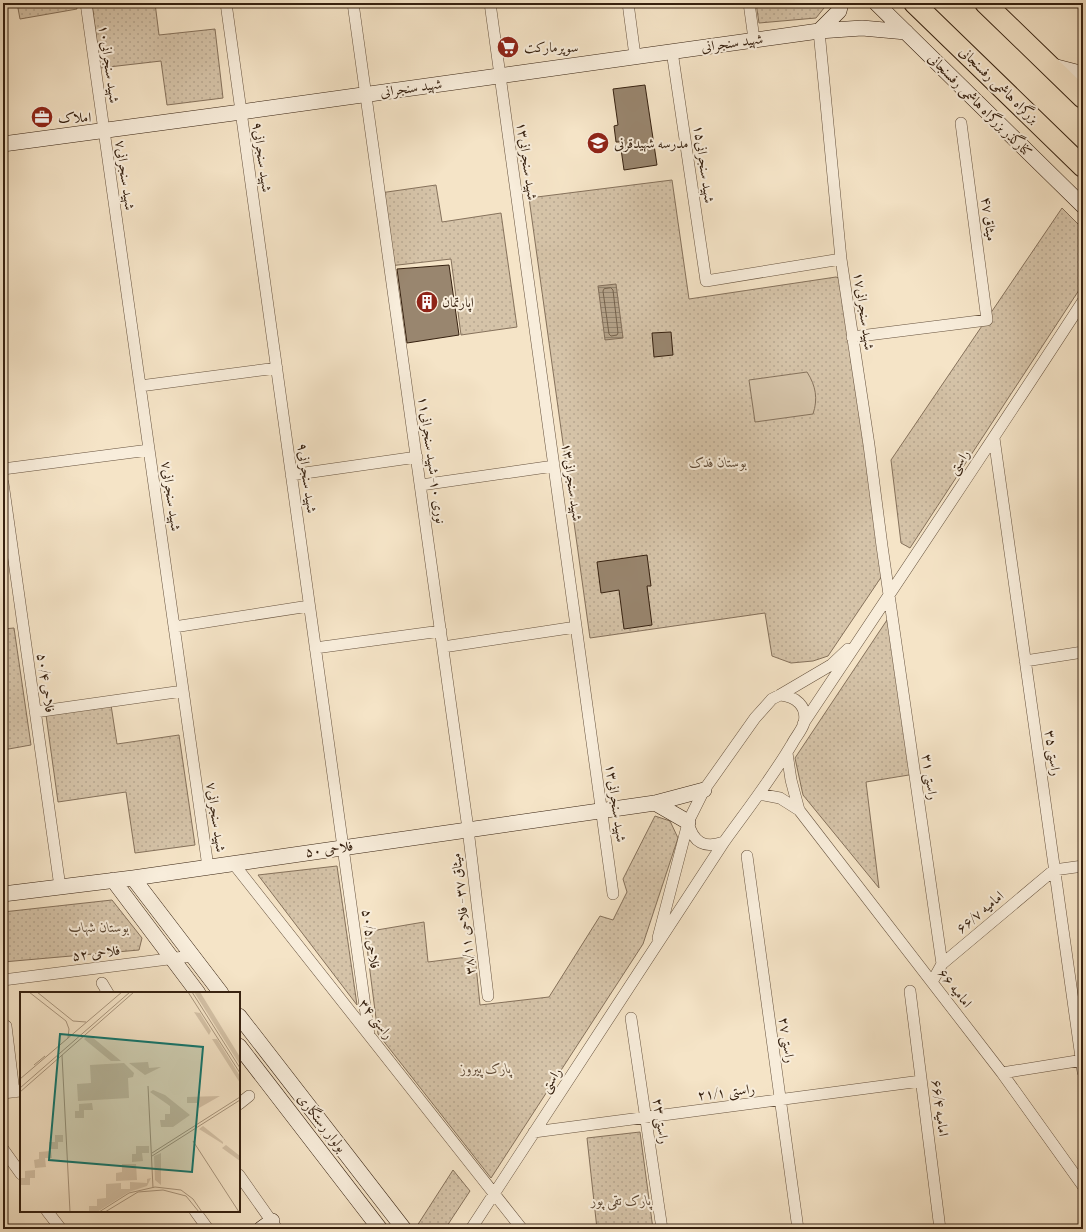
<svg xmlns="http://www.w3.org/2000/svg" width="1086" height="1232" font-family="'IM FELL French Canon',Amiri,serif">
  <style>
    .green { fill: url(#green-dots); stroke: #86725c }
    .pitch { fill: #d5c3a8; stroke: #86725c }
    .water { fill: url(#water-rules); stroke: #826e59 }
    .lines { fill: none; stroke-linecap: round; stroke-linejoin: round }
    .shore { stroke: #75624c; stroke-width: 1 }
    .building { fill: #99866f; stroke: #362110 }
    .street-casing { stroke: #66523e; stroke-width: 12 }
    .secondary-casing { stroke: #362110; stroke-width: 16 }
    .highway-casing { stroke: #362110; stroke-width: 22 }
    .street { stroke: #f8eddb; stroke-width: 11 }
    .secondary { stroke: #f8eddb; stroke-width: 15 }
    .highway { stroke: #f5e4c7; stroke-width: 20 }
    .labels { text-anchor: middle; dominant-baseline: central; stroke-width: 4; stroke-linejoin: round; paint-order: stroke }
    .street-label { font-size: 14px; fill: #362110; stroke: #f8eddb }
    .poi-label { font-size: 14px; fill: #362110; stroke: #f8eddb; text-anchor: start }
    .park-label { font-size: 14px; font-style: italic; fill: #5e4a36; stroke: #f8eddb }
    .inset-road { fill: none; stroke: #a9967e; stroke-width: 1 }
    .view { fill: #0f766e; fill-opacity: 0.15; stroke: #0f766e; stroke-width: 2 }
    .inset-edge { fill: none; stroke: #362110; stroke-width: 2 }
  </style>
  <defs>
    <pattern id="green-dots" width="8" height="8" patternUnits="userSpaceOnUse"><rect width="8" height="8" fill="#d5c3a8"/><path d="M2 2h.1M6 6h.1" fill="none" stroke="#b7a790" stroke-width="1.8" stroke-linecap="round"/></pattern>
    <pattern id="water-rules" width="6" height="5" patternUnits="userSpaceOnUse"><rect width="6" height="5" fill="#b4a289"/><path d="M0 2.5h6" fill="none" stroke="#93846f"/></pattern>
  </defs>
  <rect width="100%" height="100%" fill="#f5e4c7"/>
  <filter id="stains"><feTurbulence type="fractalNoise" baseFrequency=".005" numOctaves="4"/><feColorMatrix values="0 0 0 0 .2 0 0 0 0 .09 0 0 0 0 .02 0 0 0 .5 -.17"/></filter>
  <radialGradient id="worn" r=".72"><stop offset=".6" stop-color="#630" stop-opacity="0"/><stop offset="1" stop-color="#630" stop-opacity=".3"/></radialGradient>
  <path class="green" d="M17,3H76L77,9L20,19Z
    M92,3H155L159,35L215,29L223,98L167,105L161,61L100,68Z
    M756,3H828L816,18L759,23Z
    M672,180L689,299L836,277L842,279L886,570L828,656L813,661L791,663L772,656L765,613L590,638L529,198Z
    M436,185L442,222L501,213L517,327L461,335L451,259L389,266L380,193Z
    M1062,208L1083,229V284L910,548L901,543L891,460Z
    M893,611L915,774L866,782L879,888L803,795L795,758Z
    M14,628L31,745L3,750V629Z
    M111,705L117,744L179,735L195,845L135,853L126,792L58,802L46,715Z
    M655,816L670,821L678,838L643,944L491,1178L378,1034L365,932L424,922L428,962L475,956L480,1005L549,997L600,916L613,920L627,892L623,879Z
    M337,866L357,1005L258,875Z
    M112,900L142,938L139,950L3,962V912Z
    M640,1132L653,1229H597L587,1138Z
    M453,1170L470,1191L445,1229H415Z"/>
  <path class="pitch" d="M807,372C816,386 818,399 813,414L755,422L749,380Z"/>
  <path class="water" d="M616,284L623,338L605,340L598,286Z"/>
  <g class="lines">
    <path class="shore" d="M611,288L613,290L618,333L617,335L611,336L609,334L603,291L604,289Z"/>
  </g>
  <path class="building" d="M645,85L657,165L624,170L620,142H616L614,126L618,125L613,89Z
    M449,265L459,335L407,343L397,269Z
    M671,332L673,355L654,357L652,333Z
    M647,555L651,586H647L652,625L624,629L619,590L601,593L597,562Z"/>
  <g class="lines">
    <g class="street-casing">
      <path id="street" d="M86,3L208,867
        M226,3L369,1035
        M353,3L468,829L488,996
        M490,3L613,894
        M628,3L635,56
        M749,3L754,39
        M819,31L841,259L869,445L882,546L942,964
        M672,51L706,281L841,259
        M852,337L987,320L961,123
        M140,386L277,368
        M994,438L1083,1072
        M3,469L149,450
        M291,475L417,457
        M3,483L60,887
        M421,485L554,466
        M174,627L309,606
        M443,647L576,627
        M315,648L441,631
        M1025,661L1083,652
        M780,695C795,696 808,706 804,723C802,730 795,738 792,744C772,778 747,810 724,842C705,849 693,843 688,822L704,790L755,718L772,699Z
        M780,695L831,665L848,649
        M35,712L183,691
        M803,724C897,583 991,443 1083,301
        M787,753L791,780L799,810
        M759,794L780,798L799,810L1002,1073L1083,1186
        M747,856L798,1229
        M233,863L522,1229
        M658,938L688,823
        M3,980L192,956
        M932,982L942,964L1054,870L1083,866
        M102,983L108,993
        M910,991L940,1229
        M631,1018L662,1229
        M6,1026L14,1092
        M1002,1073L1083,1060
        M3,1093L20,1091
        M239,1104L249,1096
        M534,1132L921,1081
        M3,1149L21,1174
        M239,1175L277,1229
        M47,1211L61,1229
        M195,1211L208,1229
        M471,1229L724,842"/>
    </g>
    <g class="secondary-casing">
      <path id="secondary" d="M876,3L1083,206
        M819,31L839,11L841,3
        M1049,65L1076,72L1083,73
        M3,144L241,112L819,31L862,28L906,32
        M655,803L688,822
        M133,878L221,993
        M113,880L198,993
        M3,894L133,878L655,803L704,790
        M239,1016L404,1229
        M239,1046L380,1229
        M261,1229L272,1221"/>
    </g>
    <g class="highway-casing">
      <path id="highway" d="M914,3L1083,167
        M985,3L1083,98"/>
    </g>
    <use href="#street" class="street"/>
    <use href="#secondary" class="secondary"/>
    <use href="#highway" class="highway"/>
  </g>
  <defs>
    <g id="supermarket-disc" transform="scale(1.15)"><circle r="9.5" fill="#8f2418" stroke="#f8eddb"/><path d="M-6-5.5h2.5l.6 2H6L4.5 2H-2.5L-4.4-4H-6ZM-1.5 3.2a1.3 1.3 0 1 0 .1 0ZM3 3.2a1.3 1.3 0 1 0 .1 0Z" fill="#fff"/></g>
    <g id="office-disc" transform="scale(1.15)"><circle r="9.5" fill="#8f2418" stroke="#f8eddb"/><path d="M-6-3h4V-5.5h4V-3h4V5H-6ZM-1-4.5V-3h2v-1.5ZM-6 0V1H6V0Z" fill="#fff"/></g>
    <g id="school-disc" transform="scale(1.15)"><circle r="9.5" fill="#8f2418" stroke="#f8eddb"/><path d="M0-5L7-2L0 1L-7-2ZM-4 1L0 2.5L4 1V4Q0 6-4 4Z" fill="#fff"/></g>
    <g id="building-disc" transform="scale(1.15)"><circle r="9.5" fill="#8f2418" stroke="#f8eddb"/><path d="M-4-6H4V6H1V3H-1V6H-4ZM-2.5-4.3h1.7v1.8h-1.7ZM.8-4.3h1.7v1.8H.8ZM-2.5-1h1.7V.8h-1.7ZM.8-1h1.7V.8H.8Z" fill="#fff"/></g>
  </defs>
  <g fill-rule="evenodd">
    <use href="#supermarket-disc" x="508" y="47"/>
    <use href="#office-disc" x="42" y="117"/>
    <use href="#school-disc" x="598" y="143"/>
    <use href="#building-disc" x="427" y="302"/>
  </g>
  <g class="labels">
    <g class="street-label">
      <text transform="translate(732 43) rotate(-8)">شهید سنجرانی</text>
      <text transform="translate(109 64) rotate(82)">شهید سنجرانی۱۰</text>
      <text transform="translate(999 85) rotate(44)">بزرگراه هاشمی رفسنجانی</text>
      <text transform="translate(411 88) rotate(-8)">شهید سنجرانی</text>
      <text transform="translate(980 105) rotate(45)">کنارگذر بزرگراه هاشمی رفسنجانی</text>
      <text transform="translate(262 157) rotate(82)">شهید سنجرانی۹</text>
      <text transform="translate(527 161) rotate(82)">شهید سنجرانی۱۳</text>
      <text transform="translate(704 164) rotate(82)">شهید سنجرانی۱۵</text>
      <text transform="translate(125 175) rotate(82)">شهید سنجرانی۷</text>
      <text transform="translate(989 219) rotate(83)">میثاق ۴۷</text>
      <text transform="translate(864 311) rotate(82)">شهید سنجرانی۱۷</text>
      <text transform="translate(432 460) rotate(82)">نوری ۱۰- شهید سنجرانی۱۱</text>
      <text transform="translate(959 462) rotate(-56)">راستی</text>
      <text transform="translate(307 478) rotate(82)">شهید سنجرانی۹</text>
      <text transform="translate(572 482) rotate(82)">شهید سنجرانی۱۳</text>
      <text transform="translate(171 496) rotate(82)">شهید سنجرانی۷</text>
      <text transform="translate(46 683) rotate(82)">فلاحی ۵۰/۴</text>
      <text transform="translate(1053 753) rotate(82)">راستی ۳۵</text>
      <text transform="translate(930 777) rotate(82)">راستی ۳۱</text>
      <text transform="translate(616 803) rotate(82)">شهید سنجرانی۱۳</text>
      <text transform="translate(216 817) rotate(82)">شهید سنجرانی۷</text>
      <text transform="translate(329 849) rotate(-8)">فلاحی ۵۰</text>
      <text transform="translate(980 912) rotate(-40)">امامیه ۶۶/۷</text>
      <text transform="translate(463 914) rotate(-97)">میثاق ۳۷ - فلاحی ۳۸/۱۱</text>
      <text transform="translate(371 939) rotate(82)">فلاحی ۵۰/۵</text>
      <text transform="translate(96 953) rotate(-7)">فلاحی ۵۲</text>
      <text transform="translate(955 988) rotate(52)">امامیه ۶۶</text>
      <text transform="translate(376 1019) rotate(52)">راستی ۳۴</text>
      <text transform="translate(787 1040) rotate(82)">راستی ۲۷</text>
      <text transform="translate(551 1080) rotate(-57)">راستی</text>
      <text transform="translate(726 1092) rotate(-7)">راستی ۲۱/۱</text>
      <text transform="translate(940 1108) rotate(83)">امامیه ۶۶/۴</text>
      <text transform="translate(661 1121) rotate(82)">راستی ۲۳</text>
      <text transform="translate(322 1123) rotate(52)">بولوار رستگاری</text>
    </g>
    <g class="poi-label">
      <text x="524" y="47">سوپرمارکت</text>
      <text x="58" y="117">املاک</text>
      <text x="614" y="143">مدرسه شهیدقرنی</text>
      <text x="442" y="302">اپارتمان</text>
    </g>
    <g class="park-label">
      <text x="718" y="462">بوستان فدک</text>
      <text x="99" y="927">بوستان شهاب</text>
      <text x="486" y="1068">پارک پیروز</text>
      <text x="621" y="1200">پارک تقی پور</text>
    </g>
  </g>
  <g transform="translate(20 992)">
    <rect width="220" height="220" fill="#f5e4c7"/>
    <path d="M174,0H180L220,65V73ZM174,20L180,21L191,39L189,43ZM68,44L72,45L101,69H91L64,47ZM192,47H197L220,84V91ZM128,70L129,76L141,75L125,83L109,71ZM104,71L114,81L113,85L108,86L109,106L58,109L57,92L71,91L70,73ZM133,98L145,103L170,123L153,135H141L140,128H145V122H150V114L130,100ZM200,104L179,116L178,111H167V105ZM72,111L73,118H64V126H55V119H59V112ZM183,134L203,150V152L179,137ZM35,143H43V150H38V157H29V150H35ZM206,153L220,164V169L202,156ZM116,154H129V161H122L123,169L112,170V162H116ZM31,159L32,166H25L26,175L15,176L14,168L19,167V160ZM141,161V193L135,188L134,164ZM102,172H116L117,188L96,189V181L102,180ZM15,178V186H10V193H1L0,186H5V179ZM131,186L127,194L109,200L77,220H69V214H77V207L86,206V192L101,191V197H110V190L127,191V187Z" fill="#d5c3a8"/>
    <path class="inset-road" d="M9,0L46,29L49,37L48,46M17,0L53,29L66,30M168,0L220,81M172,0L220,76M42,63L50,220M14,73L25,64M0,87L102,0M128,94L133,196M0,96L110,0M0,100L114,0M173,149L219,220M132,161L220,105M132,164L220,108M79,220L109,201L135,195L161,198L173,207L182,220M85,220L118,200L143,198L166,204L179,220"/>
    <path class="view" d="M40,42L183,55L172,180L29,168Z"/>
    <rect width="220" height="220" class="inset-edge"/>
  </g>
  <rect width="1086" height="1232" fill="none" stroke="#f5e4c7" stroke-width="16"/>
  <rect x="4" y="4" width="1078" height="1224" fill="none" stroke="#362110" stroke-width="2"/>
  <rect x="8" y="8" width="1070" height="1216" fill="none" stroke="#362110"/>
  <rect width="100%" height="100%" filter="url(#stains)"/>
  <rect width="100%" height="100%" fill="url(#worn)"/>
</svg>
